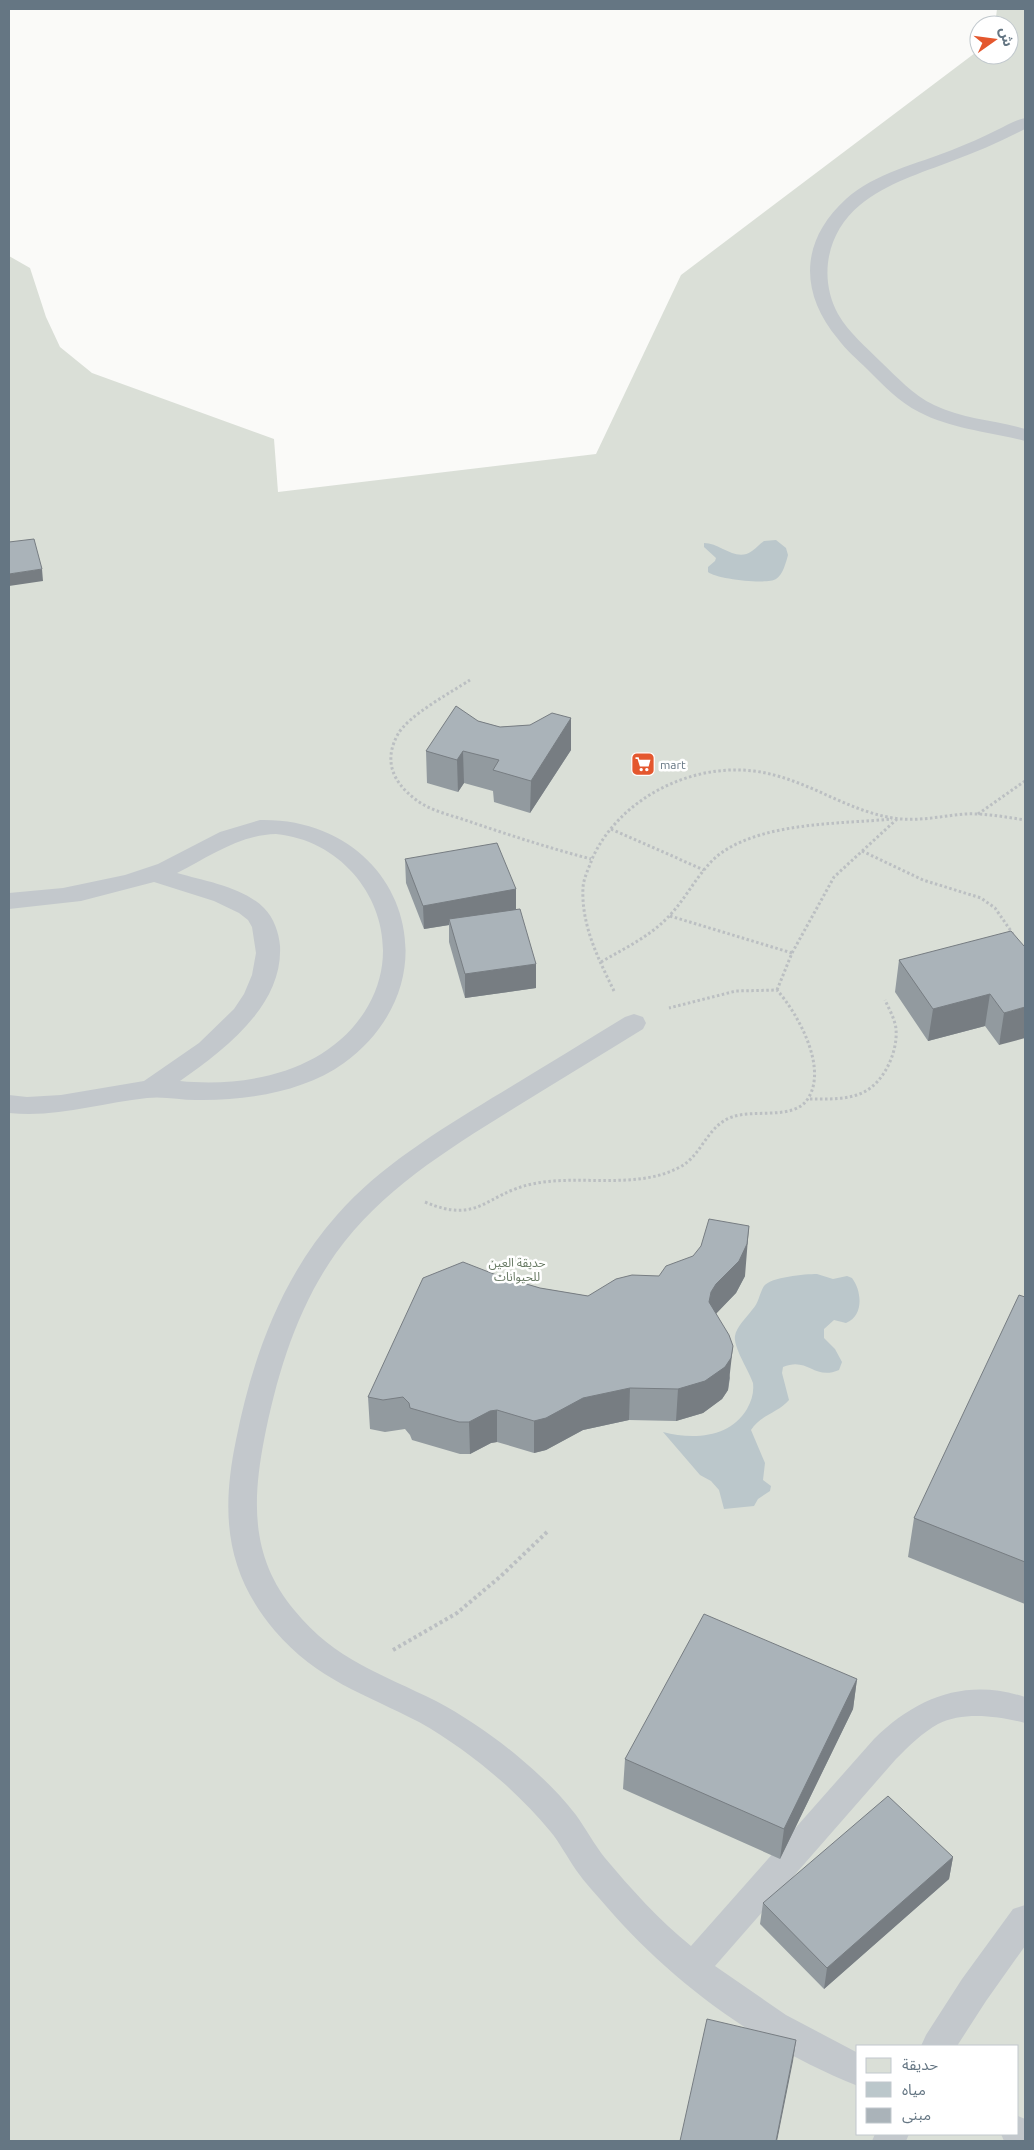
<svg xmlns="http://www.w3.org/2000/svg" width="1034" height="2150" font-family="Ubuntu,'Noto Sans Arabic',sans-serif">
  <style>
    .green { fill: #dadfd7; fill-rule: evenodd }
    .water { fill: #bbc7cb }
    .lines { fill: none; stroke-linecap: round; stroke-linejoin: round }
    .path-far1 { stroke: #bbbfc2; stroke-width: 3; stroke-dasharray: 2.5 2.5; stroke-linecap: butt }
    .path { stroke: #bbbfc2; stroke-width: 4; stroke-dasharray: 3 3; stroke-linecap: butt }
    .lane { fill: #c3c8cc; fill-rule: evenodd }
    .wall { fill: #929a9f }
    .shaded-wall { fill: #777d82 }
    .building { fill: #aab3b9; stroke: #777d82 }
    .labels { text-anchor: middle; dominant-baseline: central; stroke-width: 5; stroke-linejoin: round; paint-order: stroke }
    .poi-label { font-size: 12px; fill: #657683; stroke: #fff; text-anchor: start }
    .park-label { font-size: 12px; fill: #687a64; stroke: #fff }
  </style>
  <rect width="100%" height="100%" fill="#fafaf8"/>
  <path class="green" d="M997,9H1025V2141H9V256L30,268L46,317L60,347L92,373L274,439L278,492L596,454L681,275L979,50V55H1009V25H995ZM858,2046H1018V2134H858Z"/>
  <path class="water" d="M776,540L786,548L788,555C786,562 783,575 776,579C767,585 716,579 708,572V567L715,561L716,558L704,547V543C721,543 736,563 752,551C757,548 759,544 764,541Z
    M817,1274L833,1279L847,1276L852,1278C862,1291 864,1316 846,1323L834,1320L824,1329V1338L835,1349L842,1362L839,1370C814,1381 808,1356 783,1367L782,1373L789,1400C778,1413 760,1415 751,1430L765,1463L763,1480L771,1486L770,1491L758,1499L754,1506L724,1509L719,1490L711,1481L700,1475L663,1432C693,1440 730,1438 747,1409C752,1400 754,1392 753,1383C749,1371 733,1347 735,1336C736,1327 747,1317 752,1310C759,1303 759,1294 764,1286C771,1277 805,1274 817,1274Z"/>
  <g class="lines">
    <path class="path-far1" d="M470,680C450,693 409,715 398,734C383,761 393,782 415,799C430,811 451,815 468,821C509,835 549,848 591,859
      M978,814L1025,781
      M611,829L704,870
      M862,851L923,880L981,898L995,908L1013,934
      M670,916L792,953
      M601,962C625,948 651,936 670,915C689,895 701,866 724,851C769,822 840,824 892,819
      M777,990L792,953L834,877L897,819
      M614,991C598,958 581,925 583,887C584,877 589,868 592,859C619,799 690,763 754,771C806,778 844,810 893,818C917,822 941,816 965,814C985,813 1005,817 1025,820
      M810,1099C828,1099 848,1100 864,1092C884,1082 898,1052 896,1029C895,1019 889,1009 885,1000
      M425,1202C479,1225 485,1194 532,1184C578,1174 635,1190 678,1168C702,1157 706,1126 732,1117C753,1109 793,1120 807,1100C829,1069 798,1014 777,990L736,991L669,1008"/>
    <path class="path" d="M393,1650L457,1613L501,1576L547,1532"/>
    <path class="lane" d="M1025,118V129C1002,141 977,152 952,161C921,173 887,183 860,205C827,232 818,277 838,314C849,333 866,347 881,362C897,377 913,395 934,405C962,419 995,420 1025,429V441C991,432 951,429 919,412C899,402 883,385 867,369C857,359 846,350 838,339C799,292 800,241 846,199C875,173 917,164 952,150C967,144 983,137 997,130C1006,126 1015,120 1025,118Z
      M260,820C401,817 460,978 344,1063C304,1092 245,1101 196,1100C180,1100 164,1096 147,1098C100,1103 57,1118 9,1113V1095L27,1097L61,1095L144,1081L199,1043L234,1009L244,994L252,975L256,953L252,927L248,920L239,913L214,901L154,882L81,901L9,909V893L63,888L125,875L158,864L220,832ZM276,834C359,842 410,933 368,1006C331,1071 248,1088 180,1081C224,1050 283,1006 280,946C279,933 274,918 264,908C243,887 205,881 177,873C209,857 239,835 276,834Z
      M634,1014L643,1017L646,1023L643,1029C601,1055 558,1081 516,1107C450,1148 382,1189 336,1253C297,1308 277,1374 264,1440C252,1503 251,1559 295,1611C335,1660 382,1674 436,1701C466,1717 495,1737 521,1759C541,1776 560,1794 576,1815C586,1829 594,1844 605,1858C631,1889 659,1920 691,1946L874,1739C917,1697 966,1678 1025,1697V1723C999,1716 963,1711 938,1724C922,1733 909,1746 896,1759L715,1966L786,2015L858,2053V2086C763,2049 672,1983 606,1906C596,1894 585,1883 576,1870C567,1857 560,1843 550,1831C537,1815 522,1800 507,1786C480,1762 451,1740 419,1722C365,1694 317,1680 275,1631C225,1572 221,1513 236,1440C252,1359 281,1278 337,1215C380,1166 437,1132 492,1098C537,1071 581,1044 625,1017Z
      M1025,1905V1946L986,2001L957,2046H921L926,2035L962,1979L1013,1909Z
      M1018,2116L1025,2119V2141H1004L1001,2134H1018Z
      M875,2134H909L906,2141H872Z"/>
  </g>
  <path class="wall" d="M571,718V750L530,813L494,802L493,791L464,783L458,792L427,783L426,751L478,721L500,727L530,725Z
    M405,859L516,889V910L536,964V988L465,998L449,942V925L424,929L406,883Z
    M1024,946L999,1045L985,1026L928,1041L895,992L899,960Z
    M499,1276L540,1288L588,1296L659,1276H745L736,1293L716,1313L730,1378L728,1390L722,1399L703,1413L676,1421L629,1420L583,1430L546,1450L534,1453L497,1442L491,1443L470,1454H460L412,1440L410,1435L405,1429L385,1432L370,1429L368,1397Z
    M1025,1297V1604L908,1557L914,1518Z
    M857,1679L853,1709L780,1859L623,1789L625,1759Z
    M953,1857L949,1879L824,1989L760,1924L763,1903Z"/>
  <path class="shaded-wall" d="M42,569L43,581L9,586V574Z
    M571,718V750L530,813L531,781Z
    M463,751L464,783L458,792L457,760Z
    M516,889V913L449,919V925L424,929L423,906Z
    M536,964V988L465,998V974Z
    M990,994L985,1026L928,1041L933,1009Z
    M1025,1007V1038L999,1045L1004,1013Z
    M749,1226L745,1276L736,1293L714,1316L709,1302L711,1292Z
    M733,1346L728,1390L722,1399L703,1413L676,1421L678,1389Z
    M630,1388L629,1420L583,1430L546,1450L534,1453V1421L583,1398Z
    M497,1410V1442L491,1443L470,1454L469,1422L490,1411Z
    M857,1679L853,1709L780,1859L784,1829Z
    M953,1857L949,1879L824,1989L827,1968Z
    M796,2040L793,2061L777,2141H776Z"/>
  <path class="building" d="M34,539L42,569L9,574V542Z
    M456,706L478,721L500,727L530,725L552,713L571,718L531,781L493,770L499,760L463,751L457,760L426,751Z
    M497,843L516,889L423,906L405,859Z
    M520,909L536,964L465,974L449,919Z
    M1011,931L1024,946H1025V1007L1004,1013L990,994L933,1009L899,960Z
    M709,1219L749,1226L747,1244L739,1261L716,1284L711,1292L709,1302L729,1335L733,1346L731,1358L725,1367L705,1381L678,1389L630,1388L583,1398L546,1418L534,1421L497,1410L490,1411L469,1422H459L410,1408L409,1403L403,1397L383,1400L368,1397L423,1278L463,1262L499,1276L540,1288L588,1296L616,1279L632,1275L659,1276L666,1266L693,1256L701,1246Z
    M1019,1295L1025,1297V1562L914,1518Z
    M704,1614L857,1679L784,1829L625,1759Z
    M888,1796L953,1857L827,1968L763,1903Z
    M707,2019L796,2040L776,2141H680Z"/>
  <defs>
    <g id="supermarket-square" transform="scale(1.25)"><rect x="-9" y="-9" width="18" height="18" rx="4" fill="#e4572e" stroke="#fff"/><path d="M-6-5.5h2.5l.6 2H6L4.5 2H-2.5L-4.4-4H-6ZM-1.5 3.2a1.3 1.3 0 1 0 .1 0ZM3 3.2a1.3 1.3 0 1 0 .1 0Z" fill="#fff"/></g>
  </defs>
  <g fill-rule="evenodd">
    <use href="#supermarket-square" x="643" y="764"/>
  </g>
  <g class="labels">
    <g class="poi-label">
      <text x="660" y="764">mart</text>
    </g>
    <g class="park-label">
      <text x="517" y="1262">حديقة العين<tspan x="517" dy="14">للحيوانات</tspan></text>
    </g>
  </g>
  <rect width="1034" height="2150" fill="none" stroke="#657683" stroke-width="20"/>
  <rect x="856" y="2045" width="162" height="90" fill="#ffffff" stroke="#c1c8cd"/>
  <rect x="866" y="2058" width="25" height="15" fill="#dadfd7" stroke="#c1c8cd"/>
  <text x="902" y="2070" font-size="15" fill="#657683">حديقة</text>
  <rect x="866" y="2082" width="25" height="15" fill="#bbc7cb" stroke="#c1c8cd"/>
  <text x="902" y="2095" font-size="15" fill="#657683">مياه</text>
  <rect x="866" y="2108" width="25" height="15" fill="#aab3b9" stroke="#c1c8cd"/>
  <text x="902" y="2120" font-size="15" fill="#657683">مبنى</text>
  <g transform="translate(994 40) rotate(76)"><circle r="24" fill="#ffffff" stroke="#c1c8cd"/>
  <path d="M0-4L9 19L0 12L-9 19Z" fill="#e4572e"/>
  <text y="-8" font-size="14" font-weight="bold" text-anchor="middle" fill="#657683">ش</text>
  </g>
</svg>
